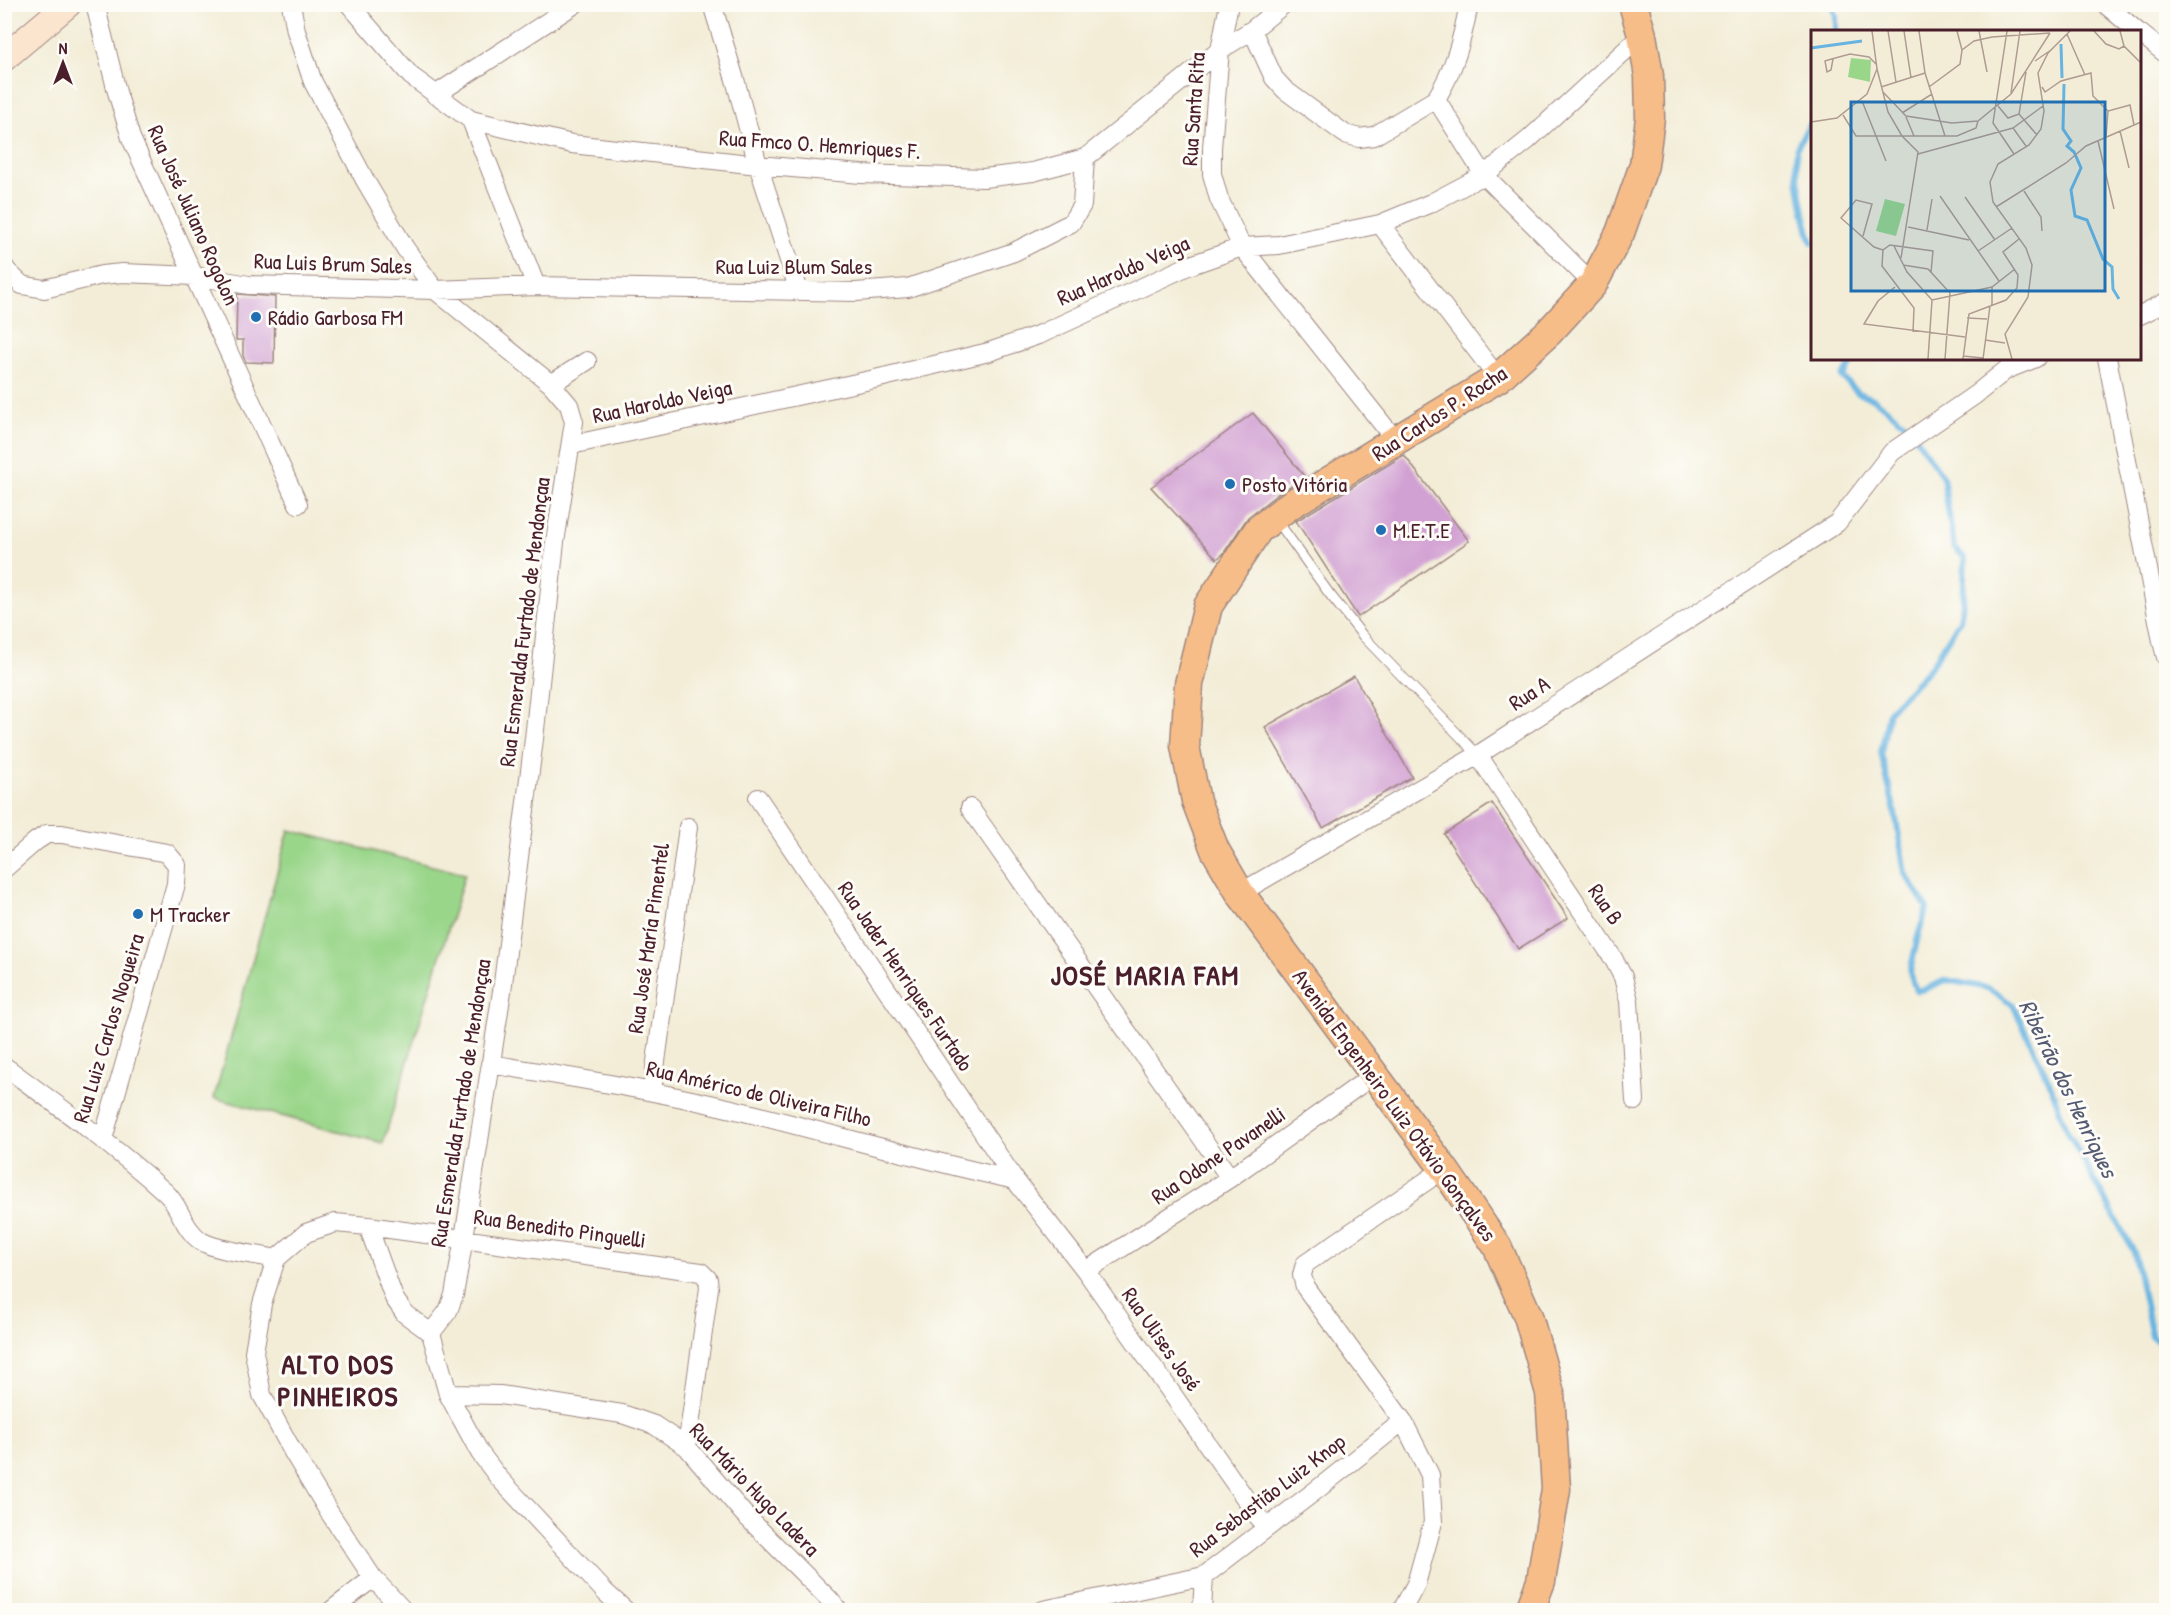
<svg xmlns="http://www.w3.org/2000/svg" width="2171" height="1615" font-family="'Patrick Hand',sans-serif">
  <style>
    .green { fill: #9ad68a; stroke: #727a5a; stroke-width: 1.5 }
    .lines { fill: none; stroke-linecap: round; stroke-linejoin: round }
    .stream { stroke: #67b4e1; stroke-width: 6 }
    .building { fill: #d2a1d3 }
    .lane-casing { stroke: #9e8681; stroke-width: 11 }
    .street-casing { stroke: #9e8681; stroke-width: 20 }
    .secondary-casing { stroke: #9e8681; stroke-width: 28 }
    .primary-casing { stroke: #9e8681; stroke-width: 31 }
    .lane { stroke: #fff; stroke-width: 9 }
    .street { stroke: #fff; stroke-width: 18 }
    .secondary { stroke: #fce5cf; stroke-width: 26 }
    .primary { stroke: #f7bd88; stroke-width: 28 }
    .poi-dot { fill: #1f6fb2; stroke: #fdfcf7; stroke-width: 2 }
    .labels { text-anchor: middle; dominant-baseline: central; stroke-width: 6; stroke-linejoin: round; paint-order: stroke }
    .street-label { font-size: 22px; fill: #4a1f2b; stroke: #fdfcf7 }
    .poi-label { font-size: 22px; fill: #4a1f2b; stroke: #fdfcf7; text-anchor: start }
    .water-label { font-size: 24px; font-style: italic; fill: #565b74; stroke: #fdfcf7 }
    .district-label { font-size: 28px; font-weight: bold; letter-spacing: 1.5px; fill: #4a1f2b; stroke: #fdfcf7 }
    .inset-river { fill: none; stroke: #67b4e1; stroke-width: 3 }
    .inset-road { fill: none; stroke: #af9b92; stroke-width: 1.5 }
    .view { fill: #1f6fb2; fill-opacity: 0.15; stroke: #1f6fb2; stroke-width: 3 }
    .inset-edge { fill: none; stroke: #4a1f2b; stroke-width: 3 }
  </style>
  <rect width="100%" height="100%" fill="#fdfcf7"/>
  <filter id="ink" filterUnits="userSpaceOnUse"><feTurbulence type="fractalNoise" baseFrequency=".0167" numOctaves="2"/><feDisplacementMap in="SourceGraphic" scale="12" xChannelSelector="R" yChannelSelector="G"/><feConvolveMatrix kernelMatrix="1 2 1 2 8 2 1 2 1" color-interpolation-filters="sRGB"/></filter>
  <filter id="wash" filterUnits="userSpaceOnUse"><feTurbulence type="fractalNoise" baseFrequency=".008" numOctaves="4" result="noise"/><feDisplacementMap in="SourceGraphic" scale="24" xChannelSelector="R" yChannelSelector="G"/><feGaussianBlur stdDeviation="1.35" result="paint"/><feColorMatrix in="noise" values="0 0 0 0 0 0 0 0 0 0 0 0 0 0 0 0 0 1.4 0 .05"/><feComposite in="paint" operator="in"/></filter>
  <g filter="url(#wash)">
    <rect width="100%" height="100%" fill="#f3edd7"/>
    <path class="green" d="M289,830L465,874L383,1143L214,1098Z"/>
    <g class="lines">
      <path class="stream" d="M1831,4L1836,16V32
        M1812,122C1808,129 1801,137 1798,146C1792,160 1806,226 1812,242
        M1855,358L1842,377L1858,393L1874,399L1908,426L1943,477L1954,547L1965,558L1963,603L1960,620L1930,668L1889,711L1881,753L1895,812L1905,873L1927,908L1918,936L1910,972L1916,991L1925,989L1946,980L1988,988L2013,1005L2049,1081L2066,1129L2134,1252L2152,1337L2166,1346"/>
    </g>
    <g id="blocks">
      <path class="building" d="M237,294L275,297L274,363L246,362L243,356V340H236Z
        M1253,413L1305,477L1280,492L1248,517L1223,554L1217,559L1151,487Z
        M1404,455L1469,541L1358,617L1296,521Z
        M1354,676L1412,777L1323,828L1265,727Z
        M1492,803L1568,918L1518,949L1444,834Z"/>
    </g>
  </g>
  <g filter="url(#ink)">
    <use href="#blocks" fill-opacity="0" stroke="#9e8681" stroke-width="1.5"/>
    <g class="lines">
      <g class="lane-casing">
        <path id="lane" d="M1276,519L1328,592L1363,636L1478,755"/>
      </g>
      <g class="street-casing">
        <path id="street" d="M95,4L117,92L131,138L298,504
          M291,4L296,31L313,82L366,182L405,248L435,290L551,384L569,405L574,422L555,542L534,739L502,991L464,1238L454,1295L448,1311L431,1333
          M349,4L411,76L471,120L572,144L758,165L861,174L984,178L1033,172L1085,158L1220,50L1252,30L1284,4
          M712,4L736,83L758,165L799,291
          M1229,4L1220,50L1212,148V174L1219,199L1242,247L1396,441
          M1469,4C1462,40 1455,68 1436,99L1484,175L1593,284
          M2105,4L2138,32
          M1252,30L1274,78L1285,90L1345,134L1359,138L1374,136L1436,99
          M2140,33L2166,54
          M435,95L575,4
          M471,120L536,286
          M1380,224L1498,378
          M4,266L7,271L22,285L44,289L102,275L122,273L195,276L249,285L435,290L536,286L856,292L908,288L1014,252L1071,223L1082,205L1085,158
          M2140,315L2166,302
          M2107,358L2162,641L2166,657
          M551,384L587,361
          M571,445L875,379L989,352L1041,334L1188,266L1242,247L1279,245L1380,224L1431,203L1484,175L1528,140L1642,35
          M1478,755L1613,958L1623,977L1629,1001L1635,1101
          M758,798L1015,1180L1086,1271L1266,1528
          M970,808L1230,1178
          M4,869L36,841L47,834H62L167,853L177,865L176,884L103,1139
          M1240,893L1478,755L1837,523L1892,452L1975,395L2006,370L2036,358
          M490,1064C571,1077 652,1090 732,1109C827,1132 920,1160 1015,1180
          M4,1066C60,1107 115,1147 166,1193C180,1206 184,1230 201,1241C217,1251 255,1254 276,1259
          M652,1091L688,827
          M368,1226L394,1298L405,1314L431,1333
          M1086,1271L1230,1178L1375,1074
          M431,1333L448,1394L480,1453L499,1478L606,1593L625,1610
          M448,1394L500,1395L622,1414L654,1425L687,1447L743,1513L829,1599L838,1610
          M332,1610L373,1578
          M403,1610L373,1578L329,1512L293,1452L262,1395L254,1352L262,1304L276,1259L306,1233L335,1223L368,1226L701,1272L708,1279L709,1288L687,1447
          M1043,1610L1204,1576L1319,1488L1403,1421
          M1202,1610L1204,1576
          M1402,1610L1416,1584L1433,1522L1430,1475L1403,1421L1305,1287L1302,1275L1305,1264L1444,1169"/>
      </g>
      <g class="secondary-casing">
        <path id="secondary" d="M4,58L68,4"/>
      </g>
      <g class="primary-casing">
        <path id="primary" d="M1530,1610L1541,1581L1556,1489L1550,1393L1528,1316L1497,1246L1444,1169L1240,893L1215,850L1196,801L1185,746L1189,684L1208,606L1258,530L1290,505L1498,378L1549,332L1593,284L1620,233L1644,165L1650,118L1649,76L1642,35L1633,4"/>
      </g>
      <use href="#lane" class="lane"/>
      <use href="#street" class="street"/>
      <use href="#secondary" class="secondary"/>
      <use href="#primary" class="primary"/>
    </g>
  </g>
  <g class="poi-dot">
    <circle cx="256" cy="317" r="6"/>
    <circle cx="1230" cy="484" r="6"/>
    <circle cx="1381" cy="530" r="6"/>
    <circle cx="138" cy="914" r="6"/>
  </g>
  <g class="labels">
    <g class="street-label">
      <text transform="translate(1193 109) rotate(-86)">Rua Santa Rita</text>
      <text transform="translate(820 144) rotate(4)">Rua Fmco O. Hemriques F.</text>
      <text transform="translate(194 215) rotate(66)">Rua José Juliano Rogolon</text>
      <text transform="translate(333 263) rotate(2)">Rua Luis Brum Sales</text>
      <text x="794" y="266">Rua Luiz Blum Sales</text>
      <text transform="translate(1123 270) rotate(-24)">Rua Haroldo Veiga</text>
      <text transform="translate(662 401) rotate(-12)">Rua Haroldo Veiga</text>
      <text transform="translate(1439 413) rotate(-33)">Rua Carlos P. Rocha</text>
      <text transform="translate(524 622) rotate(-83)">Rua Esmeralda Furtado de Mendonçaa</text>
      <text transform="translate(1529 693) rotate(-33)">Rua A</text>
      <text transform="translate(1606 904) rotate(56)">Rua B</text>
      <text transform="translate(648 938) rotate(-82)">Rua José María Pimentel</text>
      <text transform="translate(906 976) rotate(56)">Rua Jader Henriques Furtado</text>
      <text transform="translate(108 1028) rotate(-73)">Rua Luiz Carlos Nogueira</text>
      <text transform="translate(759 1093) rotate(13)">Rua Américo de Oliveira Filho</text>
      <text transform="translate(460 1103) rotate(-81)">Rua Esmeralda Furtado de Mendonçaa</text>
      <text transform="translate(1395 1105) rotate(54)">Avenida Engenheiro Luiz Otávio Gonçalves</text>
      <text transform="translate(1218 1155) rotate(-34)">Rua Odone Pavanelli</text>
      <text transform="translate(560 1228) rotate(8)">Rua Benedito Pinguelli</text>
      <text transform="translate(1162 1339) rotate(55)">Rua Ulises José</text>
      <text transform="translate(755 1489) rotate(46)">Rua Mário Hugo Ladera</text>
      <text transform="translate(1267 1495) rotate(-37)">Rua Sebastião Luiz Knop</text>
    </g>
    <g class="poi-label">
      <text x="268" y="317">Rádio Garbosa FM</text>
      <text x="1242" y="484">Posto Vitória</text>
      <text x="1393" y="530">M.E.T.E</text>
      <text x="150" y="914">M Tracker</text>
    </g>
    <g class="water-label">
      <text transform="translate(2069 1088) rotate(64)">Ribeirão dos Henriques</text>
    </g>
    <g class="district-label">
      <text x="1145" y="975">JOSÉ MARIA FAM</text>
      <text x="338" y="1364">ALTO DOS<tspan x="338" dy="32">PINHEIROS</tspan></text>
    </g>
  </g>
  <g transform="translate(1811 30)">
    <rect width="330" height="330" fill="#f3edd7"/>
    <path d="M40,28L60,30L59,52L37,47ZM74,169L94,174L85,206L65,201Z" fill="#9ad68a"/>
    <path class="inset-river" d="M250,14L251,48M0,18L51,11M253,54L252,99L260,111L256,116L263,122L270,138L260,160L264,186L276,190L292,229L301,237L302,259L308,269"/>
    <path class="inset-road" d="M77,1L85,52M93,1L100,48M108,1L114,43L134,106M168,1L176,42M196,1L182,93L203,124M283,1L295,14L308,19L313,16M309,1L313,16L330,33M256,4L274,45M151,20L163,11L181,7L239,3M22,29L20,40L16,42L14,31L17,30L39,24L58,27L66,35M224,31L240,20M66,39L77,82L91,106L107,122L90,228M215,42L208,84L226,105M70,57L114,43M118,57L149,34L151,20L146,1M231,57L234,62L250,51L280,43L282,66L297,81M72,62L95,86L141,93L167,91L200,64L239,3M200,63L209,1M51,71L75,131M187,76L197,88L208,84M91,83L121,64M32,85L45,106H146L165,98L167,91M95,87L103,106M0,92L26,88L56,64L66,39L61,1M202,98L215,116M309,101L318,138M295,107L297,81L319,75L323,95M287,111L303,179M107,124L202,98L232,76M213,161L230,187L231,201M129,166L188,251M154,167L184,210M185,177L255,133L275,116L330,92M97,197L158,210M116,200L121,169M52,206L61,174L45,170L30,188L63,217L72,220M83,216L96,242L121,270L117,329M167,221L201,198M92,235L117,239L139,263L134,329M84,257L67,271L53,294L154,307M181,257V276M121,270L181,257L204,239M156,288L176,289M102,302L103,278L71,236L72,220L79,215L122,221L120,242M174,310L194,313M152,326L172,328M152,329L158,284L195,270L206,258L207,245L192,222L208,209M172,329L179,276M201,329L194,304L217,267L221,235L215,218L182,172L179,152L187,134L218,115L230,99L233,81L227,43L237,23L259,1"/>
    <path class="view" d="M40,72H294V261H40Z"/>
    <rect width="330" height="330" class="inset-edge"/>
  </g>
  <rect width="2171" height="1615" fill="none" stroke="#fdfcf7" stroke-width="24"/>
  <g transform="translate(63 63)" stroke="#fdfcf7" stroke-width="4.5" paint-order="stroke">
  <path d="M0-4.5L10 22L0 15L-10 22Z" fill="#4a1f2b"/>
  <text y="-9" font-size="16" font-weight="bold" text-anchor="middle" fill="#4a1f2b">N</text>
  </g>
</svg>
